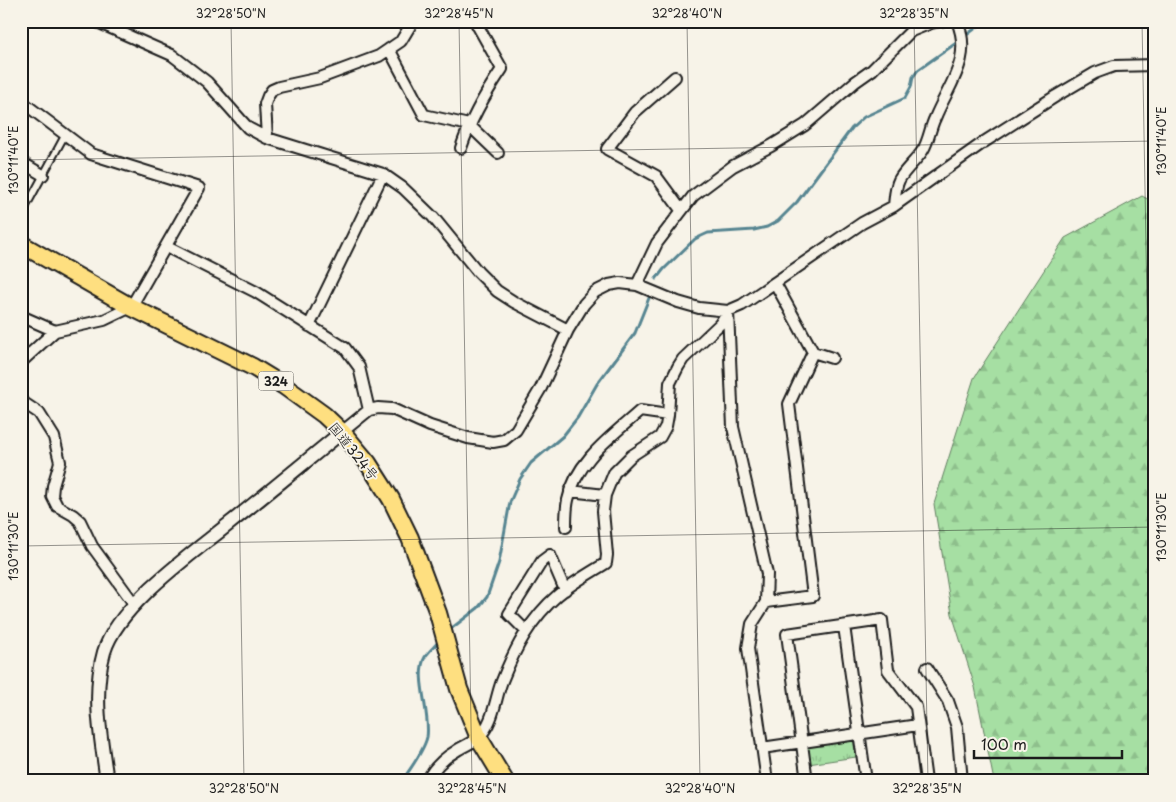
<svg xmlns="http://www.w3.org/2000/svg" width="1176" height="802" font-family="'Playpen Sans','Klee One',sans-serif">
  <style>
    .forest { fill: url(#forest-firs); stroke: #617e60 }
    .park { fill: url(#park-tufts); stroke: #617e60 }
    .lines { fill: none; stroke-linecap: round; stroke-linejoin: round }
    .stream { stroke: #578591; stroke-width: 3 }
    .service-casing { stroke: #1c1c1c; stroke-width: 9 }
    .minor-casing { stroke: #1c1c1c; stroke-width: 14 }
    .tertiary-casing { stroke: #1c1c1c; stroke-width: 16 }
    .trunk-casing { stroke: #1c1c1c; stroke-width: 20 }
    .service { stroke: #f7f3e8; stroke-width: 5 }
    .minor { stroke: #f7f3e8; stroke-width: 10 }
    .tertiary { stroke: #f7f3e8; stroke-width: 12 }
    .trunk { stroke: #fedf80; stroke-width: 16 }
    .ticks { fill: none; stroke: #1c1c1c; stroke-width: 1; stroke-opacity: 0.45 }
    .labels { text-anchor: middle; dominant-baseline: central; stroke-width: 4; stroke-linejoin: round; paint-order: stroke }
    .shield { fill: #f7f3e8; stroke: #5e5c59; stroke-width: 1 }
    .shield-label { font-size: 12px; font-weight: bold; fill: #1c1c1c }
    .street-label { font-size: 14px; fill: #1c1c1c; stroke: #f7f3e8 }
    .neatline { fill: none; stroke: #1c1c1c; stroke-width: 2 }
    .ticks-label { font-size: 12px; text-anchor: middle; fill: #1c1c1c }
  </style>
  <defs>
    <pattern id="forest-firs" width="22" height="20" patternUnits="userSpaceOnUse" patternTransform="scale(1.25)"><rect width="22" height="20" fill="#a6dfa3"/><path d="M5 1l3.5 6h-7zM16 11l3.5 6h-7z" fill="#8ebf8c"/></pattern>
    <pattern id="park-tufts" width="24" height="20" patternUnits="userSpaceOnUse" patternTransform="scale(1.25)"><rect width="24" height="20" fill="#a6dfa3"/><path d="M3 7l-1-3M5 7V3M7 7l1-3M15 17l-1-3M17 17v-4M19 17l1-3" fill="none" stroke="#8ebf8c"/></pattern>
  </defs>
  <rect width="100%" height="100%" fill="#f7f3e8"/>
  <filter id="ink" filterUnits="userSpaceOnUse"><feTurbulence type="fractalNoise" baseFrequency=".02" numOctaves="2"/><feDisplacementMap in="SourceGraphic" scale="10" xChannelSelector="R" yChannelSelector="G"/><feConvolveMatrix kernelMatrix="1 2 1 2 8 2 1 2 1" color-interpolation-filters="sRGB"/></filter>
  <g filter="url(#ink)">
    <path class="forest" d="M1142,196L1155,203V781H994L975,687L952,614L934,504L974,378L1065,238Z"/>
    <path class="park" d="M853,739L856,757L808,764L806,746Z"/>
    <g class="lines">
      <path class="stream" d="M964,37L985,21
        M656,279L664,269L695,239L708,233L754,230L767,227L778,221L797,202L852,128L864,117L905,98L911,87L913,77L918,70L959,41
        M448,631L478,608L487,597L499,562L510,502L520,479L531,463L563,436L578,417L597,384L635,333L649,298
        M402,781C410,769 424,751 427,737C431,714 414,676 425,657C429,651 436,645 440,640"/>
      <g class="service-casing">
        <path id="service" d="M21,216L65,135"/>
      </g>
      <g class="minor-casing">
        <path id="minor" d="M95,21L172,55L207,82L248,128L267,138L383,174L403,188L433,217L478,272L497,291L514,302L568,330
          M389,49L424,115L469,125L498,153
          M675,77L635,112L607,149L656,176L681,210
          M21,101L91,154L199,188L131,307L104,320L55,331L21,362
          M267,138L265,104L268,96L272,90L279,87L320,78L379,56L401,41L413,21
          M461,148C471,118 485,94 502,69L475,21
          M21,162L43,175
          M894,206C895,197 895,188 899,180C905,169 916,161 923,150C929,140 930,128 935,118C949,84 973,59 957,21
          M167,247L256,292L345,348L359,367L369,410
          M775,283L813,352L832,358
          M637,285L657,243L693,196L733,166L771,146L805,125L855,82L872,70L911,31L931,23L941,21
          M728,311L733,427L767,574L766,602L752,624L748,648L767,781
          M21,316L55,331
          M309,326L383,174
          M21,401L39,413L54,437L60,462L53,486L52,496L57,506L73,515L80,521L92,546L135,605
          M342,432L369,410L378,408L392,409L430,426L468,438L493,442L504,440L516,430L541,388L568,330L584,304L595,292L609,285L620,283L637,285L678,302L699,308L728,311L742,305L862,223L894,206L984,142L1056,96L1095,73L1114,66L1155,65
          M570,491L605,495
          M566,527C566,518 566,509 568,500C576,461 612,436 640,411L668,415
          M766,602L813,596L789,404L813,352
          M844,626L866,781
          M526,631L509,614L542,561L550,555L565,590
          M927,668L948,701L957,727L962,781
          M762,748L918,725
          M427,781C433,769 444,758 456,751C463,746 473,743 479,737C494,722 495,699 502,681C515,648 531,618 558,595C572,583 590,573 606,563L607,555L603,511L605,495L614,473L631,456L660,437L666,426L668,415L670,383L678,367L683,359L720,324L728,311
          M807,781L787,634L882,620L888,670L916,707L926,781"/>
      </g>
      <g class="tertiary-casing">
        <path id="tertiary" d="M107,781C101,738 92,694 104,652C118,605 192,554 230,523C268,493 305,462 342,432"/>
      </g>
      <g class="trunk-casing">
        <path id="trunk" d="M21,244L131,307L253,367L284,386L324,415L342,432L368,463L391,499L410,538L438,613L459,689L479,738L505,781"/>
      </g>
      <use href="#service" class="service"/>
      <use href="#minor" class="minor"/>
      <use href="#tertiary" class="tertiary"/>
      <use href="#trunk" class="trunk"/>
    </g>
  </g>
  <path class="ticks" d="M231,21L244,781M459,21L472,781M687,21L700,781M914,21L928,781M1142,21L1155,750M21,160L1155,141M21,546L1155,527"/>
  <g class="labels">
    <rect class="shield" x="258.5" y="371.5" width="35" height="19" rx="4"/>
    <g class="shield-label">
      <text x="276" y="381">324</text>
    </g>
    <g class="street-label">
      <text transform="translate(354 451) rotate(51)">国道324号</text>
    </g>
  </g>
  <rect width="1176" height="802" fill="none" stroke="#f7f3e8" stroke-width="55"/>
  <path d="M974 750v8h148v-8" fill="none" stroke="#1c1c1c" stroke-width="2.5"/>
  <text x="981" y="750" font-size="15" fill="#1c1c1c" stroke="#f7f3e8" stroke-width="4" paint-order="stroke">100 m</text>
  <rect x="28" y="28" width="1120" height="746" class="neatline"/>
  <g class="ticks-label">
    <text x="231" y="18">32°28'50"N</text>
    <text x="459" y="18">32°28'45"N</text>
    <text x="687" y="18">32°28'40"N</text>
    <text x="914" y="18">32°28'35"N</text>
    <text transform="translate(1162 141) rotate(-90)" y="4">130°11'40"E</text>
    <text transform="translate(14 160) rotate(-90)" y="4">130°11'40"E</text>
    <text transform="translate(1162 527) rotate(-90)" y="4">130°11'30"E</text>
    <text transform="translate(14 546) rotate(-90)" y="4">130°11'30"E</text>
    <text x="244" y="793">32°28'50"N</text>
    <text x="472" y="793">32°28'45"N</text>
    <text x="700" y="793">32°28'40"N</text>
    <text x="927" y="793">32°28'35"N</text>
  </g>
</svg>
